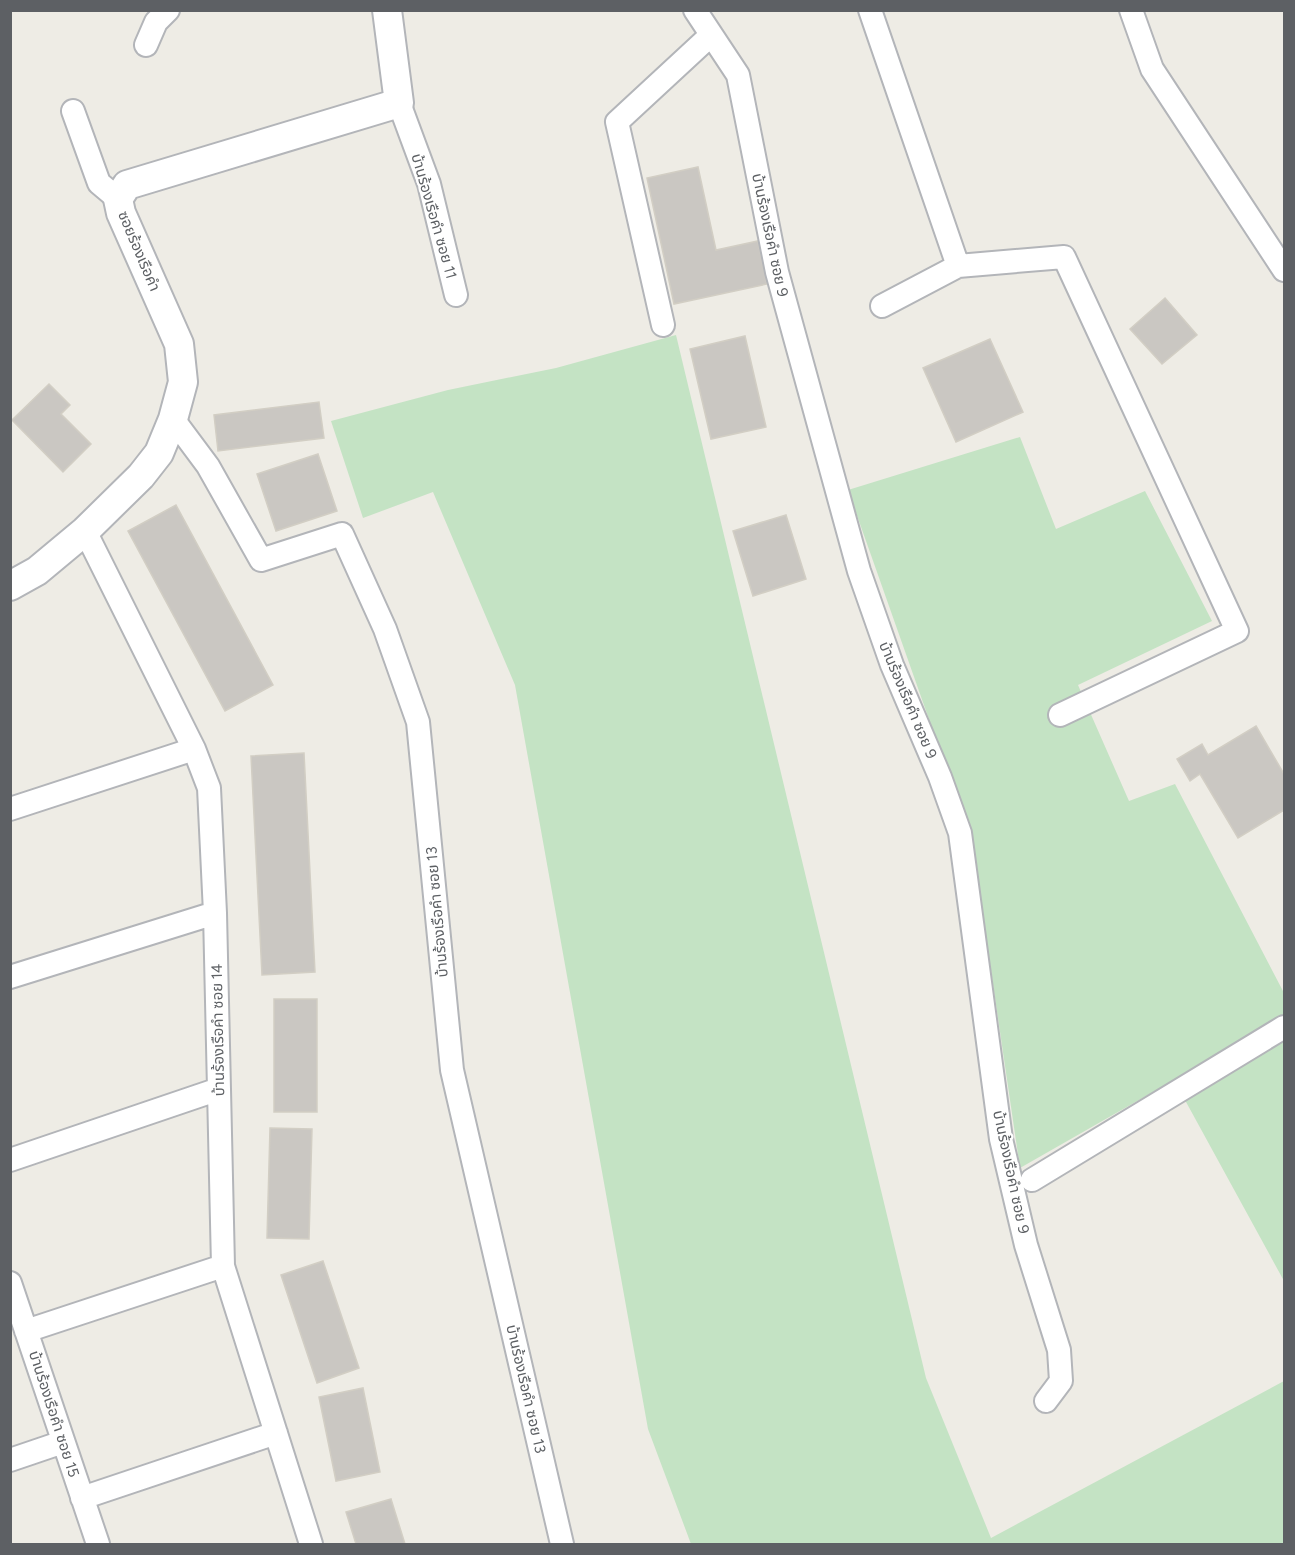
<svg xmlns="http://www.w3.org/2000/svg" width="1295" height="1555" font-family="Figtree,'Noto Sans Thai',sans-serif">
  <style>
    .green { fill: #c4e3c4 }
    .building { fill: #cac7c2; stroke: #d2cec4; stroke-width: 1.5 }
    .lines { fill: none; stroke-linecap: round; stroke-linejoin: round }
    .minor-casing { stroke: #b3b5b9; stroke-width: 26 }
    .tertiary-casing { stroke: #b3b5b9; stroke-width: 32 }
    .minor { stroke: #fff; stroke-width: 22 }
    .tertiary { stroke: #fff; stroke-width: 28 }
    .labels { text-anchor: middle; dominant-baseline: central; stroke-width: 4.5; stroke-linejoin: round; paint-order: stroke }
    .street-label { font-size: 15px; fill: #5d6064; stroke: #fff }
  </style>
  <rect width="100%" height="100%" fill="#eeece5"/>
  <path class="green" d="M676,335L926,1378L991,1538L1284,1381V1544H691L648,1429L515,685L433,492L363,518L331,421L448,390L556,368Z
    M1020,437L1056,529L1145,491L1212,621L1078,685L1129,801L1175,784L1284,993V1281L1174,1080L1020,1168L972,841L848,490Z"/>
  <path class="building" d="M698,167L716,250L758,241L767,284L674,304L647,178Z
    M1165,298L1197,335L1162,364L1130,329Z
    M745,336L766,427L711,439L690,349Z
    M990,339L1023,412L956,442L923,368Z
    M49,384L70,405L61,414L91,444L63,472L12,420Z
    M319,402L324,438L218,451L214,415Z
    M318,454L337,511L276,531L257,474Z
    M176,505L273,685L225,711L128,531Z
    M786,515L806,579L753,596L733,531Z
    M1256,726L1284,774V810L1238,838L1200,774L1190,781L1177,759L1202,744L1208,755Z
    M304,753L315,972L262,975L251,756Z
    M274,999H317V1112H274Z
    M270,1128L312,1129L309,1239L267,1238Z
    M323,1261L359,1368L317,1383L281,1275Z
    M363,1388L380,1472L336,1481L319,1397Z
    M391,1499L405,1544H356L346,1512Z"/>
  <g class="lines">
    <g class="minor-casing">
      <path id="minor" d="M695,10L738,75L777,272L859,571L892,665L940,777L960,833L1001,1139L1026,1245L1059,1350L1061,1381L1046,1401
        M870,10L958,266
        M1131,10L1152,69L1284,270
        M146,45L156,22L168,10
        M399,103L429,184L456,295
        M73,111L99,183L118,199
        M882,306L958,266L1064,257L1237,631L1060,715
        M663,325L617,122L711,35
        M173,419L208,466L261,560L342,534L385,629L418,722L452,1070L562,1544
        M85,531L194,749L209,788L215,913L223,1266L311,1544
        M10,809L194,749
        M10,977L215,913
        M10,1160L219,1089
        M1032,1180L1284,1027
        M10,1283L98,1544
        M26,1331L223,1266
        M10,1460L63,1442
        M82,1498L276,1433"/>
    </g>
    <g class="tertiary-casing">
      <path id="tertiary" d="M10,586L37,571L85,531L141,476L159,453L173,419L183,382L179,344L121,213L118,199L127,185L399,103L387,10"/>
    </g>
    <use href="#minor" class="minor"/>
    <use href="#tertiary" class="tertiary"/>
  </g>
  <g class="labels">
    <g class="street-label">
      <text transform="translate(434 216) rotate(74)">บ้านร้องเรือคำ ซอย 11</text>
      <text transform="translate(770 235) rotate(78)">บ้านร้องเรือคำ ซอย 9</text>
      <text transform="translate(139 251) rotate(67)">ซอยร้องเรือคำ</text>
      <text transform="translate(908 700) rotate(67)">บ้านร้องเรือคำ ซอย 9</text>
      <text transform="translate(437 912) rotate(-95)">บ้านร้องเรือคำ ซอย 13</text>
      <text transform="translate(218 1030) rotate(-91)">บ้านร้องเรือคำ ซอย 14</text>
      <text transform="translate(1011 1172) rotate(78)">บ้านร้องเรือคำ ซอย 9</text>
      <text transform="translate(526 1389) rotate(77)">บ้านร้องเรือคำ ซอย 13</text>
      <text transform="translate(54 1414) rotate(72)">บ้านร้องเรือคำ ซอย 15</text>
    </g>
  </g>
  <rect width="1295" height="1555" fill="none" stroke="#5d6064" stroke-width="24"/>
</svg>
